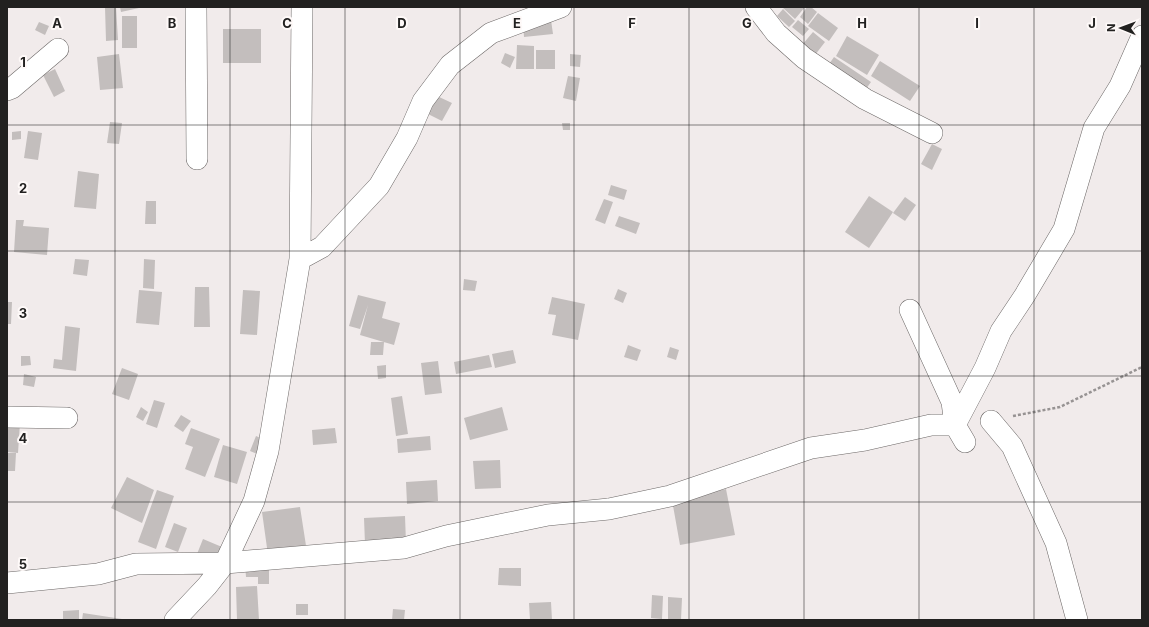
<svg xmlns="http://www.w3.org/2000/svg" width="1149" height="627" font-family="Inter,sans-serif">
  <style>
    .building { fill: #c3bebd }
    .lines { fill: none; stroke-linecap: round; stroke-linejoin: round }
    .minor-casing { stroke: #6c6867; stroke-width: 22 }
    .path { stroke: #979393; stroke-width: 2.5; stroke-dasharray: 3 2; stroke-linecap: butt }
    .minor { stroke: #fff; stroke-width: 21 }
    .grid { fill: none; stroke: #222120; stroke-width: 1; stroke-opacity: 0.55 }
    .grid-label { font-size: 13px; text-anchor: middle; font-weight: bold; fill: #222120; stroke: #fef9f8; stroke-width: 4; stroke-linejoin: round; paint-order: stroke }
  </style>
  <rect width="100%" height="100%" fill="#f1ebeb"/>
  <path class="building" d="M105,7H116L118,40L106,41Z
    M120,7H139V8L121,12Z
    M782,7H805L795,19Z
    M807,7H811L817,12L808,24L800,17Z
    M783,9L795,21L789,27L777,16Z
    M818,13L838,28L829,41L808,26Z
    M122,16H137V48H122Z
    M551,20L553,34L524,37L523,23Z
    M798,20L809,29L803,36L792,27Z
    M39,22L49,26L45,35L35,30Z
    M223,29H261V63H223Z
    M813,32L825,42L815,55L802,45Z
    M847,36L879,55L867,75L836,56Z
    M517,45L534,46V69H516Z
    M536,50H555V69H536Z
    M505,53L515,57L510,68L501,63Z
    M119,54L123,88L100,90L97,57Z
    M570,54L581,55L580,67L570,66Z
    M834,57L871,82L863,93L827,67Z
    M880,61L920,86L910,101L871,76Z
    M55,69L65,91L54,97L43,75Z
    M568,76L580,78L576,101L563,98Z
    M437,96L452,103L442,121L428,114Z
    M110,122L122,123L119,144L107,143Z
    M562,123H570V130H563Z
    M21,131V139L12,140V132Z
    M28,131L42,133L38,160L24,158Z
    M932,144L942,149L932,170L921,164Z
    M78,171L99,174L96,209L74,207Z
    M611,185L627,190L624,200L608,195Z
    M869,196L893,212L869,248L845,232Z
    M905,197L916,205L905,221L893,213Z
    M604,199L613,202L605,224L595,220Z
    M146,201H156V224H145Z
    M619,216L640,223L636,234L615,226Z
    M16,220H24L23,226L49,228L47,255L14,252Z
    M75,259L89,260L87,276L73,274Z
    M144,259L155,260L154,289L143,288Z
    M464,279L477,281L475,291L463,290Z
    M195,287H209L210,327H194Z
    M618,289L627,293L623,303L614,299Z
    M139,290L162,292L159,325L136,323Z
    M243,290L260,291L257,335L240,334Z
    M358,295L386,302L382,318L400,323L394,345L360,335L368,305L360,329L349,326Z
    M552,297L585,304L578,340L552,335L556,315L548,314Z
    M7,302H12L11,324H7Z
    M65,326L80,328L76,371L53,368L54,359L62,360Z
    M371,342H384L383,355H370Z
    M628,345L641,350L637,361L624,357Z
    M670,347L679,350L676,360L667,357Z
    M513,350L516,363L495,368L492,354Z
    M489,355L492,367L456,374L454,362Z
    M21,356H30L31,365L21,366Z
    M438,361L442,393L425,395L421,363Z
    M386,365V378L378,379L377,366Z
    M122,368L138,374L129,400L112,394Z
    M24,374L36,377L34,387L23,385Z
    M402,396L408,434L396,436L391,398Z
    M154,400L165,403L157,428L146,424Z
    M141,407L148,412L143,421L136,417Z
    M502,407L508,430L470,440L464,418Z
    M181,415L191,421L183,432L174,426Z
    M7,423H20L18,453L7,452Z
    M191,428L220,439L205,477L185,469L193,447L185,444Z
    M335,428L337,443L313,445L312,430Z
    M256,436L270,442L264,457L250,451Z
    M430,436L431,450L398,453L397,439Z
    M223,445L247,452L237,484L214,477Z
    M7,453H16L15,471H7Z
    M500,460L501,488L475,489L473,461Z
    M127,477L154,490L142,523L111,508Z
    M437,480L438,501L407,504L406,482Z
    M726,489L735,535L680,545L672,500Z
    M157,490L174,496L156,549L138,542Z
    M300,507L307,552L268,555L262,512Z
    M405,516L406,543L365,544L364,518Z
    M174,523L187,528L178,552L165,547Z
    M203,539L222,547L217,562L197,554Z
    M269,562V584H258V577H246L245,564Z
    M499,568H521V586L498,585Z
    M257,586L259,620H237L236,587Z
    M652,595L663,596L662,619L651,618Z
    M668,597L682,598L681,620H668Z
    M551,602L552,620H530L529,603Z
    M296,604H308V615H296Z
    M393,609L405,610L404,620H392Z
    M79,610V620H63V611Z
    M83,613L122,619L121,620H82Z"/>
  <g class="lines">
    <g class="minor-casing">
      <path id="minor" d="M196,7L197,159
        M756,7L776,33L804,58L865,99L932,133
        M7,90L12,88L58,49
        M300,259L322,247L379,186L407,138L423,101L450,65L491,33L561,7
        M910,310L952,402L955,425
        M7,417L67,418
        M991,421L1012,446L1056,543L1077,620
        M955,425L985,368L1001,331L1025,295L1064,229L1094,128L1120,86L1142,36
        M7,583L98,574L136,564L225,563L404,548L446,536L548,515L609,509L670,496L811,448L865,440L931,425H955L965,442
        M175,620L207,586L225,563L254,501L268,451L300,259L302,7"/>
    </g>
    <path class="path" d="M1013,416L1060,407L1142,367"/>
    <use href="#minor" class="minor"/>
  </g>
  <path class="grid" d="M115,7V620M230,7V620M345,7V620M460,7V620M574,7V620M689,7V620M804,7V620M919,7V620M1034,7V620M7,125H1142M7,251H1142M7,376H1142M7,502H1142"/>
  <g class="grid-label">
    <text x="57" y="28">A</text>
    <text x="172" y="28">B</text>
    <text x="287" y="28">C</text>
    <text x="402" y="28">D</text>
    <text x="517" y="28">E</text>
    <text x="632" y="28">F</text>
    <text x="747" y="28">G</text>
    <text x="862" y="28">H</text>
    <text x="977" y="28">I</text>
    <text x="1092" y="28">J</text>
    <text x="23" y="67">1</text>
    <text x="23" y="193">2</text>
    <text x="23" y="318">3</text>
    <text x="23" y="443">4</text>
    <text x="23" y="569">5</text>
  </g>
  <rect width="1149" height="627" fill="none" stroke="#222120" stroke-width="16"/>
  <g transform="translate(1121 28) rotate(271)" stroke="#fef9f8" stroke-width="3" paint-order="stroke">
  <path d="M0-3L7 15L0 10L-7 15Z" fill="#222120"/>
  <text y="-6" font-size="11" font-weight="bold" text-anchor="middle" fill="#222120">N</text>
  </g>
</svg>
